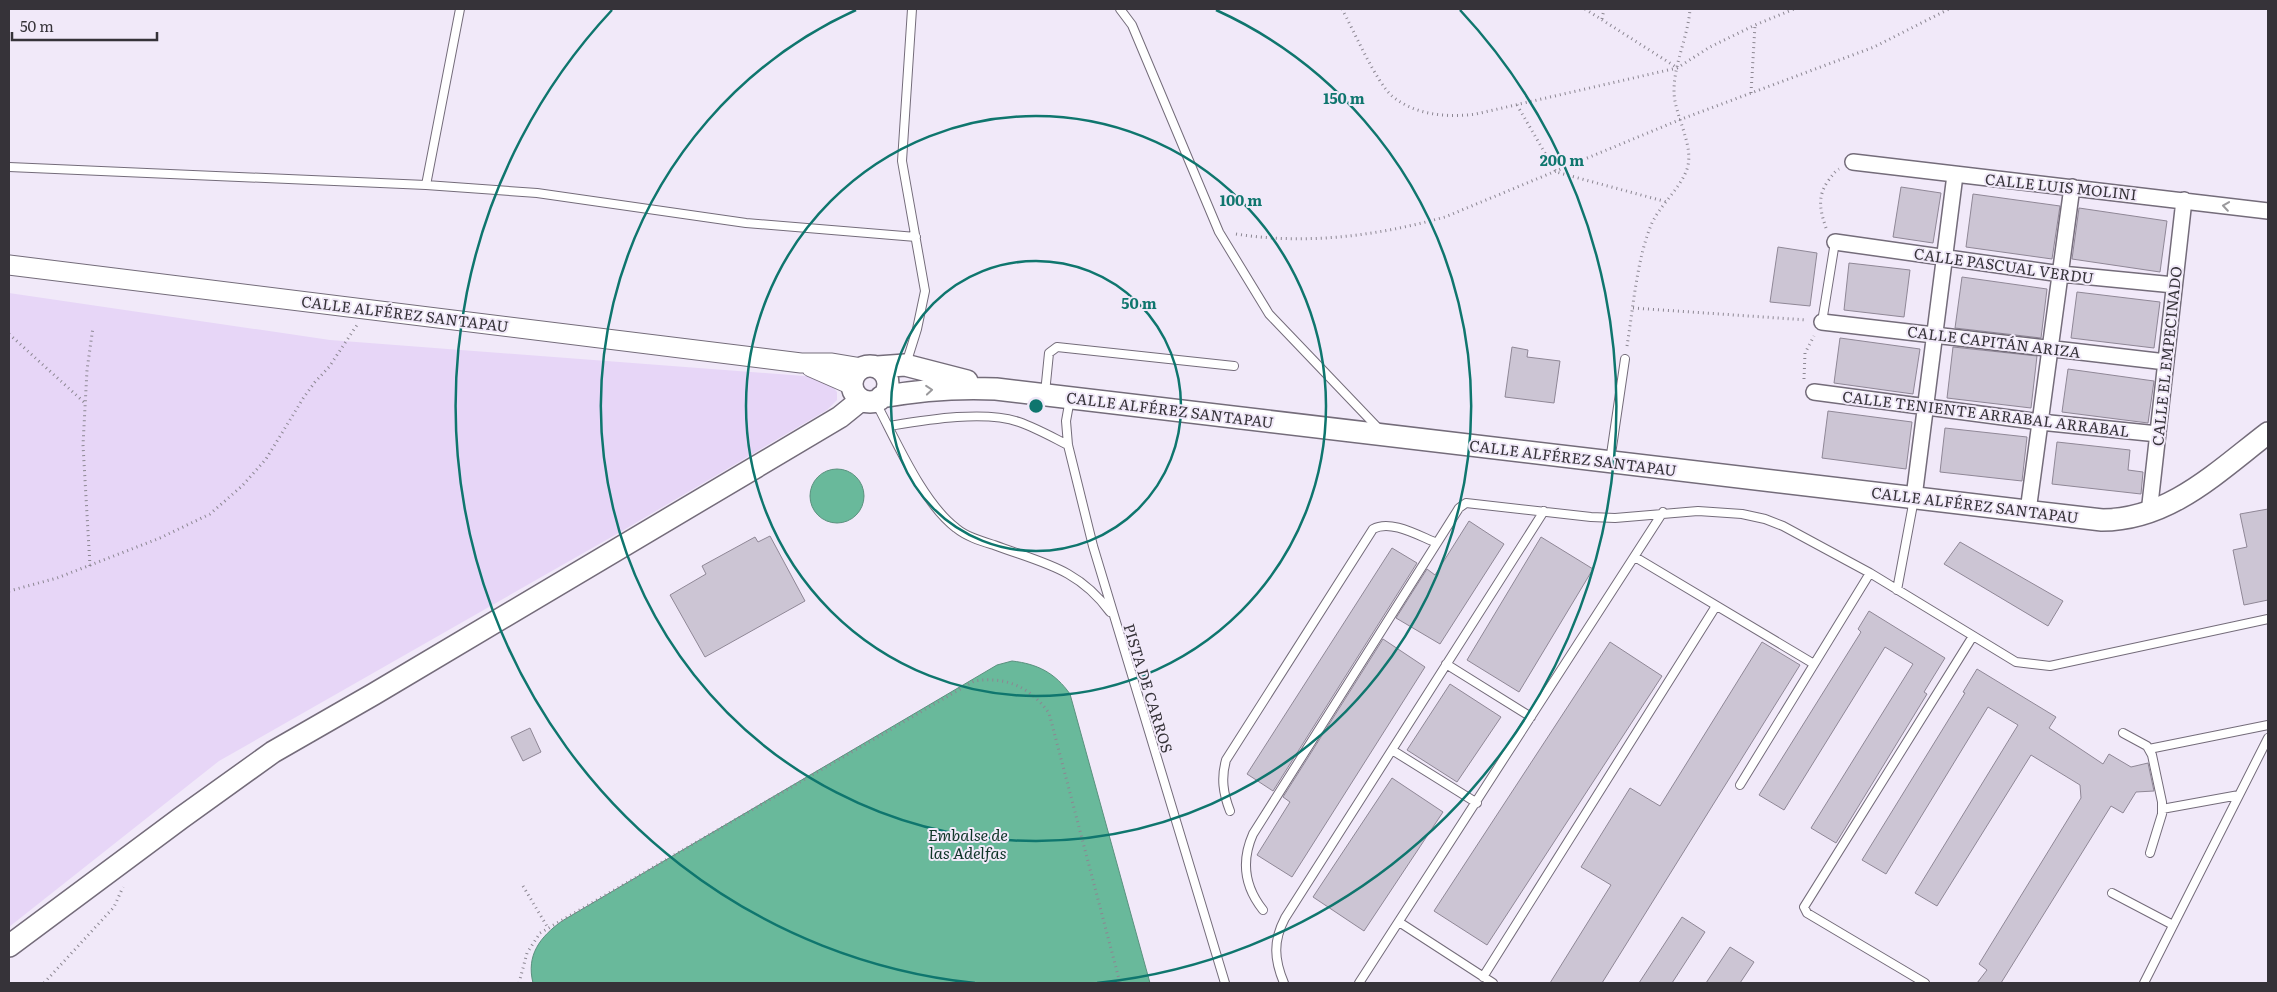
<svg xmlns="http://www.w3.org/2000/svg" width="2277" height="992" font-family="Literata,serif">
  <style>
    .green { fill: #e7d6f7 }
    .water { fill: #69b99b; stroke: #5a917e }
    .building { fill: #ccc5d4; stroke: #8f8796 }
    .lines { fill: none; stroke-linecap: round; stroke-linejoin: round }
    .service-casing { stroke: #746c7a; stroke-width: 10 }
    .minor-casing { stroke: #746c7a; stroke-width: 18 }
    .tertiary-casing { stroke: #746c7a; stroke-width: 21 }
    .secondary-casing { stroke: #746c7a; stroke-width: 24 }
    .path { stroke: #8c8792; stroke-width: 3; stroke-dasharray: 1 4; stroke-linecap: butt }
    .service { stroke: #fff; stroke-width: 8 }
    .minor { stroke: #fff; stroke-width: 15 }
    .tertiary { stroke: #fff; stroke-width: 19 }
    .secondary { stroke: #fff; stroke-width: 21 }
    .oneway { stroke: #9a999c }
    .ring { fill: none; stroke: #0f766e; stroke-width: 2.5 }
    .labels { text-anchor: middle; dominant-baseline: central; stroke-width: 4; stroke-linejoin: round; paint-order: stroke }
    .street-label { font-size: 15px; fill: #363339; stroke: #f1e9f9 }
    .water-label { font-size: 16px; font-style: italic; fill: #0e3427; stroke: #f1e9f9 }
    .centre { fill: #0f766e; stroke: #f1e9f9; stroke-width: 2.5 }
    .ring-label { font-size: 15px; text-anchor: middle; font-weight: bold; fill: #0f766e; stroke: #f1e9f9; stroke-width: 4; stroke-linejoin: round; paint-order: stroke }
  </style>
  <rect width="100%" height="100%" fill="#f1e9f9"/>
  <path class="green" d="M9,293L330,340L817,377L832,386L837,392V400L827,410L622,531L219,761L9,927Z"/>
  <path class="water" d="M810 496a27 27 0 1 1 54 0a27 27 0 1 1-54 0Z
    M1012,661C1038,664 1055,673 1070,694L1150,983H533C526,955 540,937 562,921L997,665Z"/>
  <path class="building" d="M1901,187L1941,193L1933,243L1893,237Z
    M1973,194L2060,206L2052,259L1966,247Z
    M2079,208L2167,221L2160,272L2072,259Z
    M1778,247L1817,253L1810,306L1770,302Z
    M1849,263L1910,270L1904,317L1844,310Z
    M1962,277L2047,289L2041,338L1955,328Z
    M2077,292L2160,302L2154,348L2071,338Z
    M1840,338L1920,349L1913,394L1834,383Z
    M1512,347L1528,350L1527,357L1560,361L1554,403L1505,397Z
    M1953,347L2037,356L2031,408L1947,398Z
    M2068,369L2154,381L2148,423L2062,412Z
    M1828,411L1912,422L1906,469L1822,458Z
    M1945,428L2027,437L2022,481L1940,472Z
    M2057,442L2130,450L2128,470L2143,472L2141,494L2052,484Z
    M2268,509V600L2244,605L2233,550L2247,547L2240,514Z
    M1469,521L1504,544L1440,644L1396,618L1427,569L1435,575Z
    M770,536L805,601L705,657L670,595L706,574L702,566L755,537L758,542Z
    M1541,537L1593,569L1519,692L1467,660Z
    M1960,542L2063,601L2048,626L1944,564Z
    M1392,548L1417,563L1273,791L1247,774Z
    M1869,611L1945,658L1924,692L1927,694L1836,843L1811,828L1913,664L1885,647L1784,810L1759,795L1861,632L1858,629Z
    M1383,639L1425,667L1292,877L1257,855L1290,802L1283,797Z
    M1610,642L1662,676L1487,945L1434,911Z
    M1762,642L1800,665L1602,983H1550L1611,885L1581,867L1630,788L1660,806Z
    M1977,669L2056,717L2049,728L2103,764L2109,754L2131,767L2148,763L2154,791L2136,792L2123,813L2111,806L2001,983H1977L1987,970L1979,964L2081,798L2080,785L2031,755L1937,906L1915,893L2018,725L1988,707L1886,874L1862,860L1965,693L1963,692Z
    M1450,684L1501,717L1457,782L1407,750Z
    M530,728L541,752L523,761L511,737Z
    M1392,778L1443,812L1364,931L1313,897Z
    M1682,917L1705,932L1672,983H1639Z
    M1730,947L1754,962L1740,983H1706Z"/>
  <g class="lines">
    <g class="service-casing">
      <path id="service" d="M1120,9L1132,25L1219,232L1269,314L1379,429
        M9,167L426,185L537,193L746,223L916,237
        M426,185L460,9
        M1822,322L1835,242
        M906,364L917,329L925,291L902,161L912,9
        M1045,393L1049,353L1057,347L1234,366
        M1070,399L1066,421L1068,445L1093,546L1225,983
        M875,401C896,440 922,502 956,528C967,537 981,541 994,545C1042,563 1078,568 1110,612
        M889,426C926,420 984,410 1019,422C1036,428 1052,437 1068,445
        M1610,461L1625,359
        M1635,557L1814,664
        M1897,590L1914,499
        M1446,664L1531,717
        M2123,733L2147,746L2152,755L2162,802V814L2150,853
        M2149,749L2268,725
        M1392,750L1477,803
        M1740,785L1870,573
        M2162,809L2239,795
        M1230,811C1223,793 1221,778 1226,760L1373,529C1391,519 1419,536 1437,543
        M2112,893L2173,925
        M1263,910C1244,886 1241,861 1253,834L1459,508L1466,503L1591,517L1615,518L1698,511L1742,514L1765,519L1783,526L1870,573L2016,662L2050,666L2268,619
        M1399,922L1493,983
        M1483,977L1716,606
        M1284,983C1274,959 1273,941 1285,918L1544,511
        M1359,983L1663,512
        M1925,983L1807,913L1804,907L1973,636
        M2144,983L2268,738"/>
    </g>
    <g class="minor-casing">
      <path id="minor" d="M1853,162L2268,211
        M1835,242L2061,274L2174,285
        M1822,322L2166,362
        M1814,392L2040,422L2158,434
        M1914,497L1955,175
        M2028,511L2072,187
        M2149,513L2184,200"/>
    </g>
    <g class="tertiary-casing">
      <path id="tertiary" d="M9,265L801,363H832L862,368
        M811,367L852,385"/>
    </g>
    <g class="secondary-casing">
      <path id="secondary" d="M852 384a18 18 0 1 1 36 0a18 18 0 1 1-36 0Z
        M877,367L905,365L967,381
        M881,397C920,390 956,387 996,389L2102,520C2169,520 2217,472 2268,433
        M9,946L181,818L273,752L374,694L840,417L861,400"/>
    </g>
    <path class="path" d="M1342,9C1353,29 1376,82 1392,96C1415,115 1447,118 1476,114L1677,68L1710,47L1755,25L1794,9
      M1585,9L1676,67
      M1602,19L1604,9
      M1751,93L1755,25
      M1517,105L1556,172L1667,202
      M1826,228C1820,210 1817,197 1828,181C1832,176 1834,172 1839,169
      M1236,234C1307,245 1376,236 1445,217L1679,120L1874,47L1949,9
      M1633,308L1807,320
      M9,334L85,403
      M1627,346C1633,309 1637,257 1652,223C1661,204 1680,189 1687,169C1695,146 1674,115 1674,91C1674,63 1688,37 1690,9
      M1804,379L1805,353L1814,336
      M90,566L83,445L87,370L93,327
      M9,591L57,578L160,538L210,514L242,486L266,459L304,397L315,382L329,367L357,325
      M523,886L548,928
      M44,983L114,907L123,887
      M519,983L527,953L540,933L974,681C1006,676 1030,687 1049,713L1120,983"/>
    <use href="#service" class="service"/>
    <use href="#minor" class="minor"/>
    <use href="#tertiary" class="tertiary"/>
    <use href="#secondary" class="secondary"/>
  </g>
  <defs><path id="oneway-chevron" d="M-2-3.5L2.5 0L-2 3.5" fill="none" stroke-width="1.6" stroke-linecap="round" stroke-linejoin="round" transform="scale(1.25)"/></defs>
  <g class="oneway">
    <use href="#oneway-chevron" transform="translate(2226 206) rotate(-172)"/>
    <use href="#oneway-chevron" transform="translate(929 390) rotate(-5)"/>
  </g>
  <g class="ring">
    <circle cx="1036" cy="406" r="145"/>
    <circle cx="1036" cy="406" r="290"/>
    <path d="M1216 10A435 435 0 1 1 856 10"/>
    <path d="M975 983A580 580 0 0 1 612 10M1460 10A580 580 0 0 1 1097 983"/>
  </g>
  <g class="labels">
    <g class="street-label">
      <text transform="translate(2061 186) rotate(6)">CALLE LUIS MOLINI</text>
      <text transform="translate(2004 265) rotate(8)">CALLE PASCUAL VERDU</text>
      <text transform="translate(405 313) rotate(7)">CALLE ALFÉREZ SANTAPAU</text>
      <text transform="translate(1994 341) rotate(7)">CALLE CAPITÁN ARIZA</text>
      <text transform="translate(2166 356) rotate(-84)">CALLE EL EMPECINADO</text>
      <text transform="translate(1170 409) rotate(7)">CALLE ALFÉREZ SANTAPAU</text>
      <text transform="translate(1986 413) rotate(7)">CALLE TENIENTE ARRABAL ARRABAL</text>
      <text transform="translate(1573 457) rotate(7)">CALLE ALFÉREZ SANTAPAU</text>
      <text transform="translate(1975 504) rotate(7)">CALLE ALFÉREZ SANTAPAU</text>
      <text transform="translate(1149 688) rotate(73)">PISTA DE CARROS</text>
    </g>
    <g class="water-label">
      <text x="968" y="834">Embalse de<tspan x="968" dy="18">las Adelfas</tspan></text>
    </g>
  </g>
  <circle cx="1036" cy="406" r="8" class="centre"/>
  <g class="ring-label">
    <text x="1344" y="104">150 m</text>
    <text x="1562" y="166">200 m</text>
    <text x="1241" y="206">100 m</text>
    <text x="1139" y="309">50 m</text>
  </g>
  <rect width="2277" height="992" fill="none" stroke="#363339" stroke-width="20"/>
  <path d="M12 32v8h145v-8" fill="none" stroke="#363339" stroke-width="2.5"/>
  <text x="20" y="32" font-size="15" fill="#363339" stroke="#f1e9f9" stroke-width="4" paint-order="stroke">50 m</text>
</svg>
